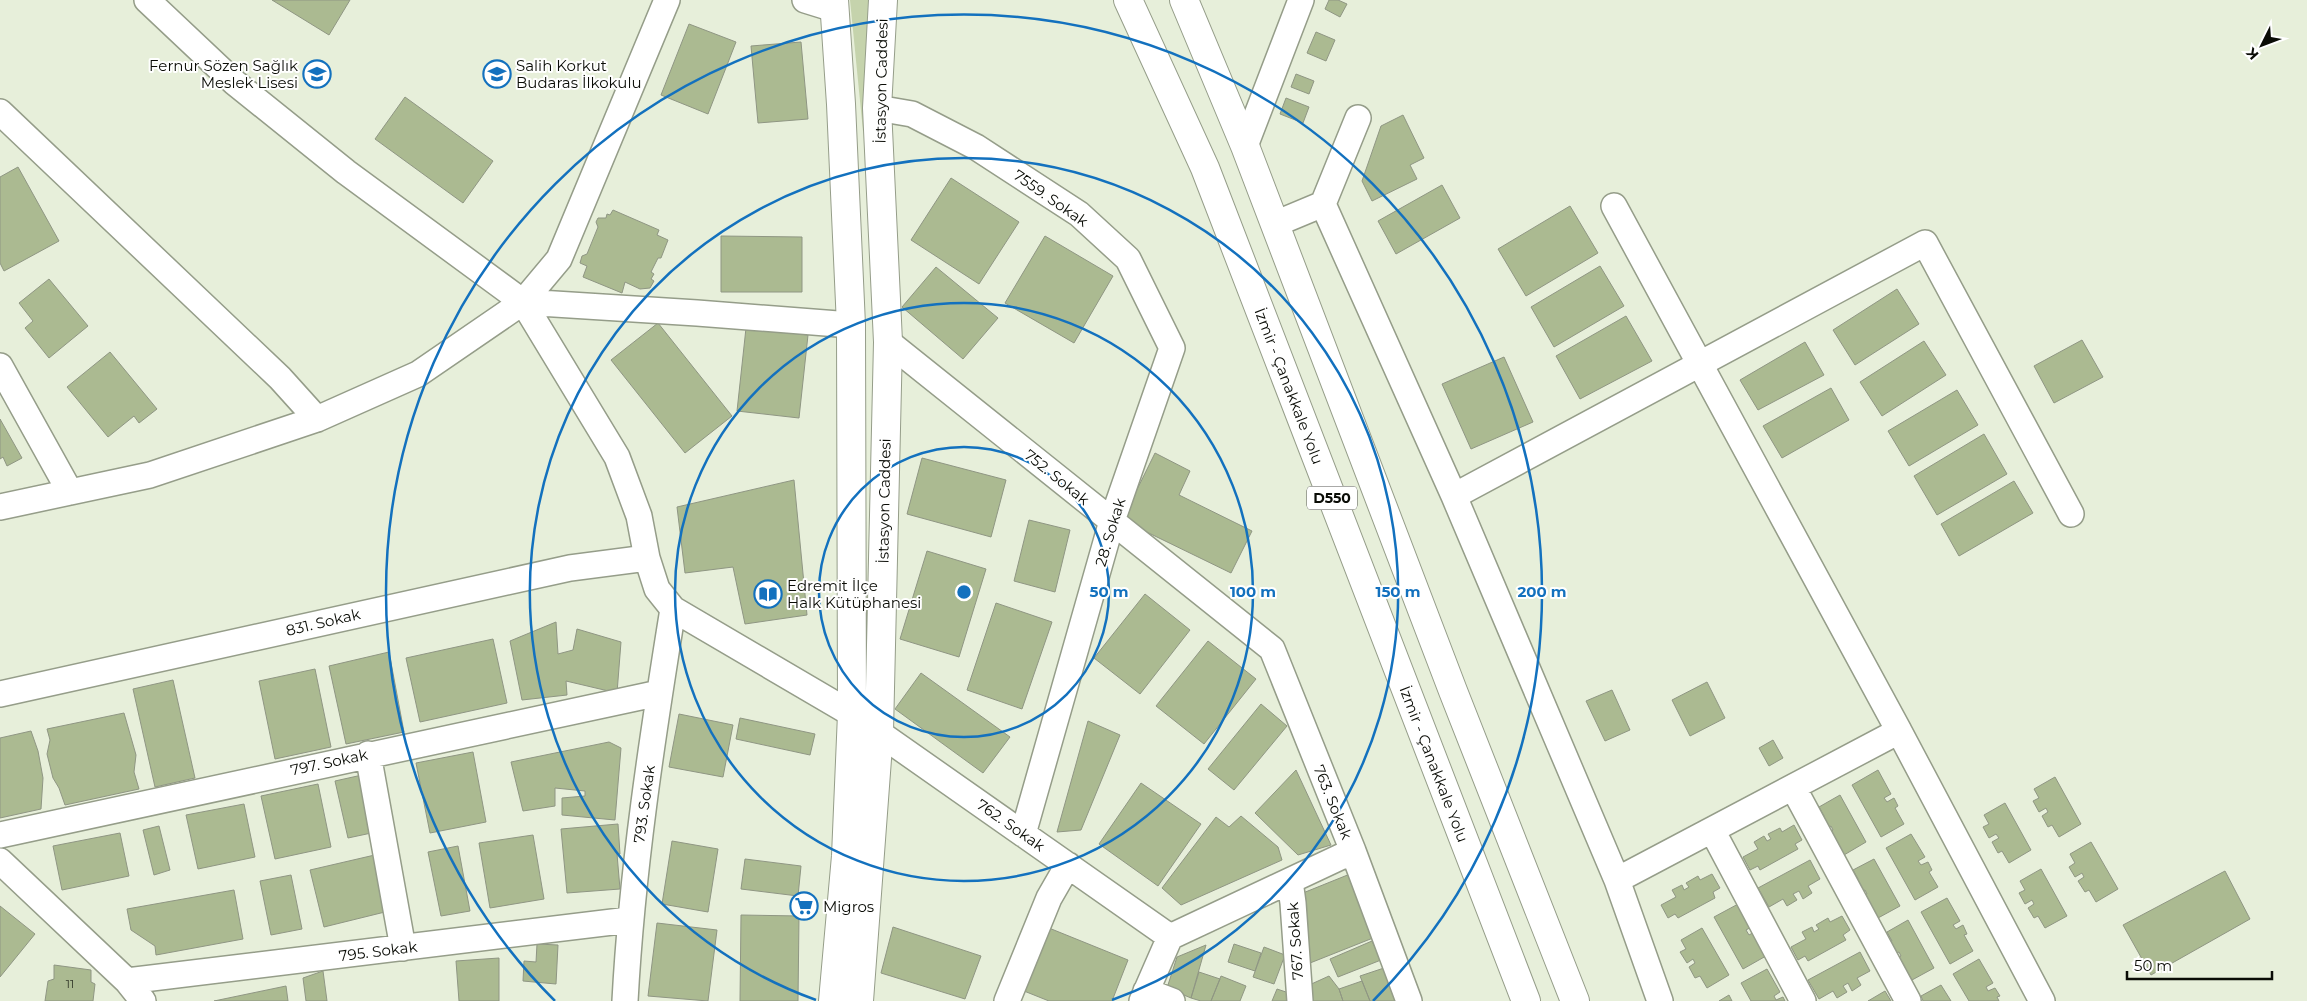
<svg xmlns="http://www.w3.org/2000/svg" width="2307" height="1001" font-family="Montserrat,sans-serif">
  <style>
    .green { fill: #c5d3ac }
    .building { fill: #abba91; stroke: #8f9683 }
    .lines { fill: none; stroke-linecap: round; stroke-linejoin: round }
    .minor-casing { stroke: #959d89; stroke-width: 28 }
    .major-casing { stroke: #959d89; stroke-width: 30 }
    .highway-casing { stroke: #959d89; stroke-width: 30 }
    .minor { stroke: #fff; stroke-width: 25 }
    .major { stroke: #fff; stroke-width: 28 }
    .highway { stroke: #fff; stroke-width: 28 }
    .ring { fill: none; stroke: #1371be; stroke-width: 2.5 }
    .labels { text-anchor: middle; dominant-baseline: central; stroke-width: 4; stroke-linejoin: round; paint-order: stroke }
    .number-label { font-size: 12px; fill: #323829 }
    .shield { fill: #fff; stroke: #545551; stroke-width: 1 }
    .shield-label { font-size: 14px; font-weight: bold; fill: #0a0c06 }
    .poi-label { font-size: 15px; fill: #0a0c06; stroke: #fff; text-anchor: start }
    .street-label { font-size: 15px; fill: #0a0c06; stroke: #fff }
    .centre { fill: #1371be; stroke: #fff; stroke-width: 2.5 }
    .ring-label { font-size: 15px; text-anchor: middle; font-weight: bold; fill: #1371be; stroke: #fff; stroke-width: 4; stroke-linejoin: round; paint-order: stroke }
  </style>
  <rect width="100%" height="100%" fill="#e7efda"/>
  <path class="green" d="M850,0H868L866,132L863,131Z"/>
  <path class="building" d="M272,0H350L329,35Z
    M1329,0H1338L1347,4L1340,17L1325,9Z
    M689,24L736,42L708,114L661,95Z
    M1316,32L1335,40L1326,61L1307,53Z
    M801,42L808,119L758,123L751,46Z
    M1296,74L1314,81L1309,94L1291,87Z
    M405,97L493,161L463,203L375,139Z
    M1286,98L1309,107L1303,123L1280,114Z
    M1403,115L1424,158L1410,165L1417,179L1372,201L1362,181L1381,126Z
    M18,167L59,241L4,271L0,263V177Z
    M951,178L1019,222L979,284L911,240Z
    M1442,185L1460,218L1396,254L1378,221Z
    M1570,206L1598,253L1526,296L1498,249Z
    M613,210L659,230L657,235L668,240L661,258H658L651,272L654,274L651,279L654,281L650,288L640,289L625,282L622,293L583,277L587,266L580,263L582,256L587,254L598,227L596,222L598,218H606L607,214L610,215Z
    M721,236L802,237V292H721Z
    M1045,236L1113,276L1074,343L1005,303Z
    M1600,266L1624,306L1554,347L1531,307Z
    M936,267L998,318L963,359L902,307Z
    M49,279L88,326L49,358L25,328L33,321L19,303Z
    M1897,289L1919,324L1855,365L1833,330Z
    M1626,316L1652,361L1580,399L1556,356Z
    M658,323L732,416L685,453L611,360Z
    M746,328L808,335L799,418L737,411Z
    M2082,340L2103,377L2054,403L2034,366Z
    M1924,341L1946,375L1882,416L1860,382Z
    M1805,342L1824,375L1758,410L1740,380Z
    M110,352L157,409L139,423L134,416L108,437L67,387Z
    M1504,357L1533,422L1471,449L1442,384Z
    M1831,388L1849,420L1782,458L1763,426Z
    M1957,390L1978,425L1909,466L1888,431Z
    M0,419L22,458L7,466L3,457L0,459Z
    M1984,434L2007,474L1937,515L1914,476Z
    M1155,453L1190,471L1179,495L1252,531L1231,573L1122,520Z
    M922,458L1006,480L991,537L907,514Z
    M794,480L807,615L745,624L733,567L685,573L677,507Z
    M2014,481L2033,513L1959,556L1941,524Z
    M1029,520L1070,530L1055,592L1014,581Z
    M927,551L986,569L959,657L900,639Z
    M1145,594L1190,630L1140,694L1094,658Z
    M996,603L1052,622L1022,709L967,690Z
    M556,622L558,654L573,650L577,629L621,642L617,693L566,681L567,695L522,700L510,641Z
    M493,639L507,703L420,722L406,658Z
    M1208,641L1256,679L1204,744L1156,706Z
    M389,652L404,732L346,744L329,666Z
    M315,669L331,747L275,759L259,681Z
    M921,673L1010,737L983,773L895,709Z
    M173,680L195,778L155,787L133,689Z
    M1707,682L1725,718L1690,736L1672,700Z
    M1612,690L1630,730L1605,741L1586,701Z
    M1261,704L1287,726L1234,790L1208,769Z
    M124,713L136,755L134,772L139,789L65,805L59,788L53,778L47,754L50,740L47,729Z
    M679,714L733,725L723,777L669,767Z
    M740,718L815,734L810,755L736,739Z
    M1088,721L1120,735L1081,830L1057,832Z
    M31,731L38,751L43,778L41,809L0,818V738Z
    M1773,740L1783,758L1769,766L1759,748Z
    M609,742L621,748L615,820L562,815V798L585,796V791L555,788V806L523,811L511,762Z
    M473,752L486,822L430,833L416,763Z
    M1296,770L1331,845L1298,855L1255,813Z
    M1878,770L1891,794L1884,798L1887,802L1894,798L1898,806L1895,808L1904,824L1881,837L1852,785Z
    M362,775L376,832L348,838L335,781Z
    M2055,777L2081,824L2059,837L2052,825L2048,827L2042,816L2048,812L2046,808L2039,812L2033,801L2039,798L2034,789Z
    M1141,783L1201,824L1158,886L1099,844Z
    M318,784L331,847L275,859L261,796Z
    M1840,795L1866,842L1844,855L1837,843L1827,834L1833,830L1831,826L1824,830L1818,819L1824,816L1819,807Z
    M2005,803L2031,850L2009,863L2002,851L1998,853L1992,842L1999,838L1996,834L1989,838L1983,827L1989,824L1984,815Z
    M244,804L255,857L198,869L186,815Z
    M1241,816L1278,847L1282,860L1181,905L1162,888L1216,817L1229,827Z
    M618,824L620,854H617L620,889L567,893L561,829Z
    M1794,825L1802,840L1795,844L1798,849L1760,870L1758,866L1750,870L1743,857L1758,849L1754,842L1764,836L1767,841L1771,839L1768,834L1780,828L1782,832Z
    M159,826L170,870L154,875L143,830Z
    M120,833L129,876L62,890L53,846Z
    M1911,834L1925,857L1918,861L1921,865L1928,862L1932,870L1929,872L1938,887L1915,900L1886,848Z
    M533,835L544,899L490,908L479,843Z
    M672,841L718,849L708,912L662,904Z
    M2091,842L2118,889L2096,902L2089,890L2085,892L2078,881L2084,877L2082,873L2075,877L2069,867L2075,863L2070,854Z
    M458,846L470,911L441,916L428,852Z
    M379,854L393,910L324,927L310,870Z
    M745,859L801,866L798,896L741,889Z
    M1874,859L1900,906L1878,918L1871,906L1867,908L1861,897L1867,894L1865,890L1858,893L1852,883L1858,879L1853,870Z
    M1810,860L1820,879L1808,886L1812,893L1803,899L1799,891L1793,894L1797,900L1787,906L1783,899L1769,907L1758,888Z
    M2041,869L2067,916L2045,928L2038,916L2034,918L2028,908L2034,904L2032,900L2025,904L2019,893L2025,890L2020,881Z
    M2225,871L2250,919L2151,975L2123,925Z
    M1350,874L1373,938L1305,965L1298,895Z
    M1712,874L1720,888L1713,892L1715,898L1678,918L1675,914L1668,918L1661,905L1676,897L1672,890L1682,885L1684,890L1689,887L1686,883L1698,876L1700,880Z
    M291,875L302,929L271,935L260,881Z
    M234,890L243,939L156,955L155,946L131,930L127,909Z
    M1947,898L1960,921L1953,925L1956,929L1963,925L1967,934L1964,935L1973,951L1950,964L1921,912Z
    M1740,903L1753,926L1746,930L1749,935L1756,931L1766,956L1743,969L1714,917Z
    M0,906L35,934L0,977Z
    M741,915L799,916L798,1001H740Z
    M1842,916L1850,930L1843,935L1846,940L1808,961L1805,956L1798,960L1791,947L1806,939L1802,932L1812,927L1814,932L1819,929L1816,925L1828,918L1830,922Z
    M1908,920L1934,968L1912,980L1905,968L1901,970L1895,959L1901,956L1899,952L1892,955L1886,945L1892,941L1887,932Z
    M657,923L717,930L708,1001L648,996Z
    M1044,926L1128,960L1112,1001H1049L1019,989Z
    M893,927L981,956L965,999L881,973Z
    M1702,928L1729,975L1707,988L1700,976L1695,978L1689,967L1695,963L1693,959L1687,963L1680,952L1686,949L1681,940Z
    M1372,941L1381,960L1338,977L1330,959Z
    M537,944L558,945L556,984L523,981L524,961L536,962Z
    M1234,944L1261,953L1255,971L1228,962Z
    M1206,945L1191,998L1167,988L1177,957Z
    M1264,947L1285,955L1274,984L1253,977Z
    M1860,952L1870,971L1857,978L1861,985L1852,991L1848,983L1843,986L1847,992L1837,998L1833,991L1819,999L1808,980Z
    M499,958V1001H459L456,961Z
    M1979,959L1993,983L1986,987L1988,991L1995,988L2000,996L1997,997L1999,1001H1969L1953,974Z
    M54,965L91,970V982L95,984L93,1001H45L48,981L54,979Z
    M1384,968L1396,1001H1370L1360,976Z
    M1767,969L1780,992L1774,996L1776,1000L1783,997L1785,1001H1751L1741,983Z
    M323,971L327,1001H306L303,978Z
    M1199,972L1220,979L1211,1001H1201L1191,998Z
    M1221,976L1246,986L1240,1001H1211Z
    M1329,976L1339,989L1343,1001H1310L1307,986Z
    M1362,981L1370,1001H1343L1339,989Z
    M1941,985L1951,1001H1923L1921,996Z
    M286,986L288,1001H214Z
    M1277,989L1295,995L1293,1001H1272Z
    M1885,991L1891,1001H1868Z
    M1729,995L1732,1001H1719Z"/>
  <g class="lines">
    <g class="minor-casing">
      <path id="minor" d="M147,0L234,82L346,172L523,302L617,457L639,516L647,558L657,589L673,609L852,714L1170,937
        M805,0L834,9
        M877,108L912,114L976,147L1079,214L1128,259L1172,348L1112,521L1023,834
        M0,112L280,378L317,419
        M1245,146L1301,0
        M1323,204L1358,118
        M1614,206L1899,731
        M1275,224L1323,204L1454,496L1617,880L1660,1001
        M523,302L697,313L851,325
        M888,342L1272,649L1353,851L1170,937
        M0,366L70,492
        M1454,496L1925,243L2071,514
        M0,507L150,475L317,419L418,374L523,302L559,259L667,0
        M0,694L570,568L647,558
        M368,754L403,948
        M1793,787L1908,1001
        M1712,830L1803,1001
        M0,835L659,693
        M1353,851L1409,1001
        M0,861L127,981L143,1001
        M1617,880L1899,731L2042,1001
        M1290,881L1293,903L1300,1001
        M127,981L629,920
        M1146,991L1172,1001
        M625,1001C632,870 652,739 673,609
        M1007,1001L1049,898L1068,865
        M1142,1001L1170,937"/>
    </g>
    <g class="major-casing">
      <path id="major" d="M833,1001L846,856L852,714L851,325L841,104L834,0
        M859,1001L879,732L888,342L877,108L883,0"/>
    </g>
    <g class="highway-casing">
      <path id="highway" d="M1128,0L1205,168L1526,1001
        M1184,0L1245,146L1453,691L1575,1001"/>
    </g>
    <use href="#minor" class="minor"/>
    <use href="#major" class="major"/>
    <use href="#highway" class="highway"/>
  </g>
  <g class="ring">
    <circle cx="964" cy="592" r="145"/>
    <circle cx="964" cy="592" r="289"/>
    <path d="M816 1000A434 434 0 1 1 1112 1000"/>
    <path d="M555 1001A578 578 0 1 1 1373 1001"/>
  </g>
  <defs>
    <g id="school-ring" transform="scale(1.4375)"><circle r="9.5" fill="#fff" stroke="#1371be" stroke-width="1.5"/><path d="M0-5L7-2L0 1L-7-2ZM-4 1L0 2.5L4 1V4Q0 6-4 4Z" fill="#1371be"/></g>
    <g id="library-ring" transform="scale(1.4375)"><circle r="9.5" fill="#fff" stroke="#1371be" stroke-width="1.5"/><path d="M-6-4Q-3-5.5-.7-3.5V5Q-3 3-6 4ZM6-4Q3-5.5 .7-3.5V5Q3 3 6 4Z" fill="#1371be"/></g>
    <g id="supermarket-ring" transform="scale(1.4375)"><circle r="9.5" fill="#fff" stroke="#1371be" stroke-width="1.5"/><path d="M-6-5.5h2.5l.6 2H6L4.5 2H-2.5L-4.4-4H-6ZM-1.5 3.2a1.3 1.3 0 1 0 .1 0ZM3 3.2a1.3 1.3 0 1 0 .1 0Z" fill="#1371be"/></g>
  </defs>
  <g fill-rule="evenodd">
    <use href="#school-ring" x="317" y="74"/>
    <use href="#school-ring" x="497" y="74"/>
    <use href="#library-ring" x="768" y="594"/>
    <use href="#supermarket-ring" x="804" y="906"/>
  </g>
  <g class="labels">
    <g class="number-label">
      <text x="70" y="983">11</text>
    </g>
    <rect class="shield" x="1307" y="486.5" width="50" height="23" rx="4"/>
    <g class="shield-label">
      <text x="1332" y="498">D550</text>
    </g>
    <g class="poi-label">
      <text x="298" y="65" text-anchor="end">Fernur Sözen Sağlık<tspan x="298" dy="17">Meslek Lisesi</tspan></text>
      <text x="516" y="65">Salih Korkut<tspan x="516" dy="17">Budaras İlkokulu</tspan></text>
      <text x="787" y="585">Edremit İlçe<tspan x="787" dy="17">Halk Kütüphanesi</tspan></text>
      <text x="823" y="906">Migros</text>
    </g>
    <g class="street-label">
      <text transform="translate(881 81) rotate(-89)">İstasyon Caddesi</text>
      <text transform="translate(1051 198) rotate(35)">7559. Sokak</text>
      <text transform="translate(1289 386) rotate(69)">İzmir - Çanakkale Yolu</text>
      <text transform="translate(1057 477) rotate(39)">752. Sokak</text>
      <text transform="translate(884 501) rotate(-89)">İstasyon Caddesi</text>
      <text transform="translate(1110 532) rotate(-73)">28. Sokak</text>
      <text transform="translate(323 622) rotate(-13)">831. Sokak</text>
      <text transform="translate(329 762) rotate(-12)">797. Sokak</text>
      <text transform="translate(1434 764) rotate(69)">İzmir - Çanakkale Yolu</text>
      <text transform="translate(1333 802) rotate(68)">763. Sokak</text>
      <text transform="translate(644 804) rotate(-82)">793. Sokak</text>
      <text transform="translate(1011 825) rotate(35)">762. Sokak</text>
      <text transform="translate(1295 941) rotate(-94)">767. Sokak</text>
      <text transform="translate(378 951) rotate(-7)">795. Sokak</text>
    </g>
  </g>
  <circle cx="964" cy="592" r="8" class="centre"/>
  <g class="ring-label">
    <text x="1109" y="597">50 m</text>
    <text x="1253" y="597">100 m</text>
    <text x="1398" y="597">150 m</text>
    <text x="1542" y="597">200 m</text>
  </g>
  <g transform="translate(2262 45) rotate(228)" stroke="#ffffff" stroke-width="4" paint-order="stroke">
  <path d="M0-4L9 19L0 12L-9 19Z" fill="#0a0c06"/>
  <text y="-8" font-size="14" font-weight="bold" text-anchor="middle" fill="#0a0c06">K</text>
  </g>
  <path d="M2127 971v8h145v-8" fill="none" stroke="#0a0c06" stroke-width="2.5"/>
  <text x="2134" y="971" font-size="15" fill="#0a0c06" stroke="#ffffff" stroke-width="4" paint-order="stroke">50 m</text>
</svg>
